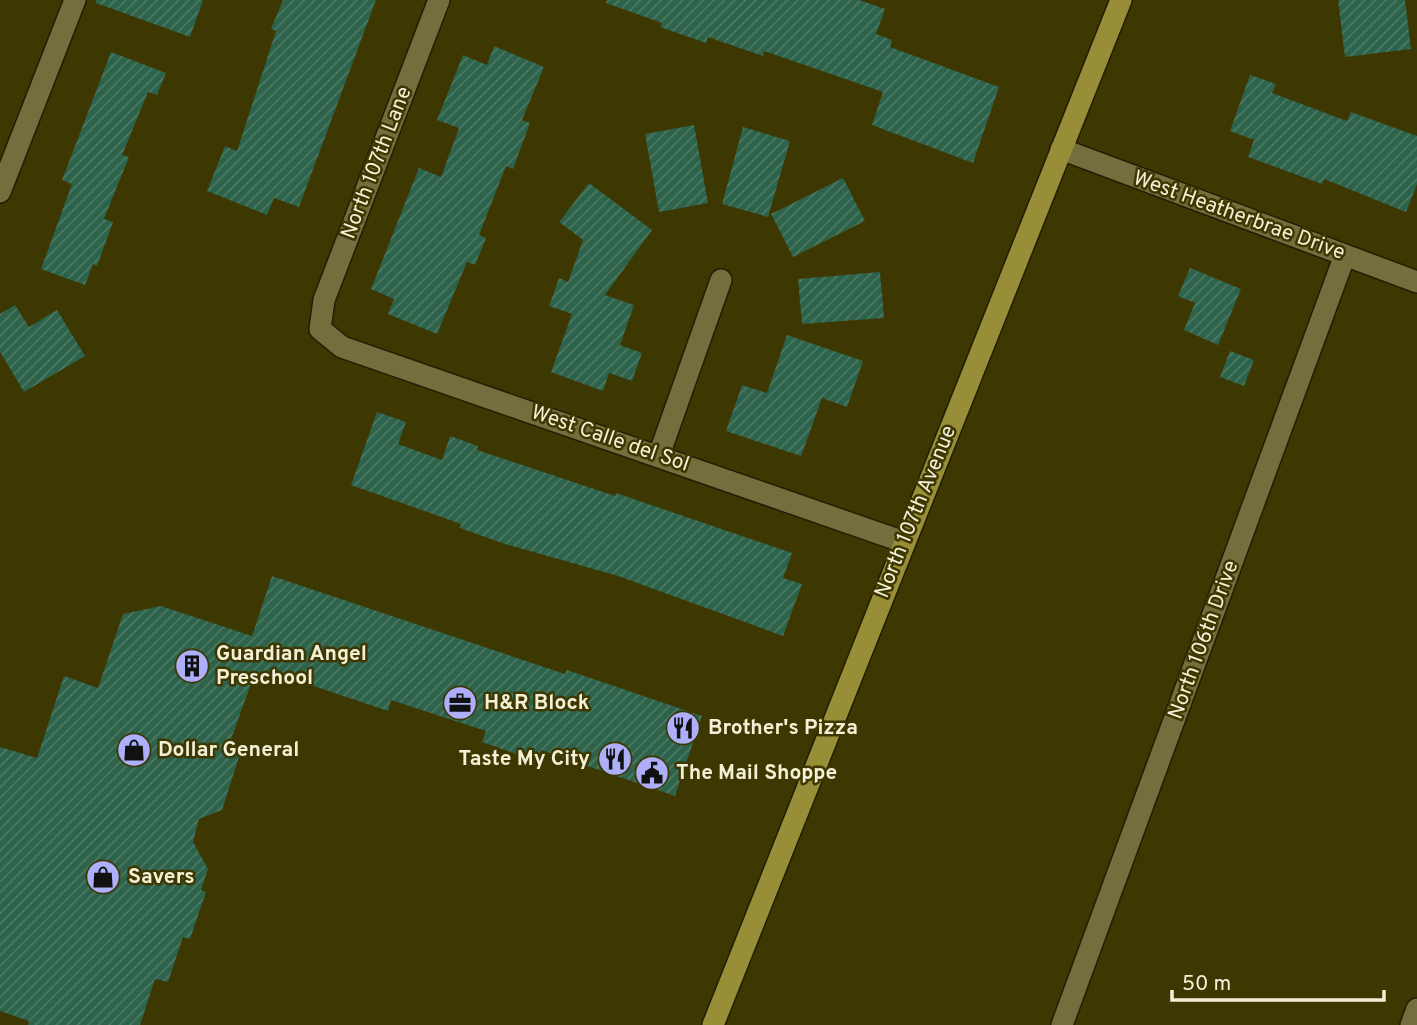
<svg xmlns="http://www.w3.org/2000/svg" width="1417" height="1025" font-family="Overpass,sans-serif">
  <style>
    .building { fill: url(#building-hatch) }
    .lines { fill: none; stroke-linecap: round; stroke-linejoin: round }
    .minor-casing { stroke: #211e05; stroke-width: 24 }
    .major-casing { stroke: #211e05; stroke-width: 24 }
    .minor { stroke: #736e3d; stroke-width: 21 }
    .major { stroke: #988e37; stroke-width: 21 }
    .labels { text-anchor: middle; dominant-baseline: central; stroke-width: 5; stroke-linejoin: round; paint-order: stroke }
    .street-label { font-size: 21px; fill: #f3f0d6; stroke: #3d3701 }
    .poi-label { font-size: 21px; font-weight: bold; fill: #f3f0d6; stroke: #3d3701; text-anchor: start }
  </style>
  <defs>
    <pattern id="building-hatch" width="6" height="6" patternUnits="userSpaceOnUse" patternTransform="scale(1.75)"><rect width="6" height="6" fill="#2d624b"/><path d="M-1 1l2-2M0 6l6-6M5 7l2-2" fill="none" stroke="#4c7964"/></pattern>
  </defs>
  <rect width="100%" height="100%" fill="#3d3701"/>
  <path class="building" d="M96,0H203L190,37L96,3Z
    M283,0H376L299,207L274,198L267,215L207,191L225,146L237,151L276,31L271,29Z
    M607,0H859L885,9L876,34L892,40L890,47L999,87L973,163L872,125L883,92L764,51L763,56L708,37L706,43L660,27L662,23L606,3Z
    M1338,0H1405L1411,49L1345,57Z
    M494,46L544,67L522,120L530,123L513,169L506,166L479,235L486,238L475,265L467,262L437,334L388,314L394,299L371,289L419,168L441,177L459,128L437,120L463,55L487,65Z
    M111,52L166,73L157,95L148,92L122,155L129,157L104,219L113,222L97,266L93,264L85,285L41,269L72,184L62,180Z
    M1250,75L1276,84L1272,93L1347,121L1351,112L1417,136V184L1406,212L1324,179L1322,184L1248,157L1254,140L1230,131Z
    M694,125L708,203L659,212L645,134Z
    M743,127L790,141L768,217L722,204Z
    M843,178L865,221L793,257L771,214Z
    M589,183L652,230L605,295L634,305L620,345L642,353L632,381L609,373L603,391L551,372L572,314L549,306L559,278L568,282L583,240L559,222Z
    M1190,268L1241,289L1218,345L1184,330L1195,303L1178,296Z
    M880,272L884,318L802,324L798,279Z
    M15,305L29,327L57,310L85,356L24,392L0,352V314Z
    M787,335L863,361L847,407L822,398L801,456L726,431L742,385L767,393Z
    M1230,351L1254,360L1244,386L1220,377Z
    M377,412L406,422L398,444L442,460L450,436L478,446L477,450L615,496L616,493L792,553L783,578L802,584L783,636L618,576L505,544L460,528L461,524L351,485Z
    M272,576L565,674L567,670L702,716L675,796L541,750L537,761L482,742L486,731L391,700L388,711L275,673L251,684L227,750L240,754L222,810L199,819L193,842L208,869L201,890L206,892L190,939L183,937L168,982L155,979L140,1025H28L29,1021L0,1011V747L37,758L64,676L98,688L123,614L161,606L252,636Z"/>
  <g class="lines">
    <g class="minor-casing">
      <path id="minor" d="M439,0L324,300L320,329L342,347L904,542
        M1061,149L1417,282
        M0,192L75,0
        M659,455L721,280
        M1062,1025L1345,255
        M1411,1025L1417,1009"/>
    </g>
    <g class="major-casing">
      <path id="major" d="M713,1025L1121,0"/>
    </g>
    <use href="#minor" class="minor"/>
    <use href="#major" class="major"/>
  </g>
  <defs>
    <g id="building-disc" transform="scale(1.75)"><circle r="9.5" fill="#adaffb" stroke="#3d3701"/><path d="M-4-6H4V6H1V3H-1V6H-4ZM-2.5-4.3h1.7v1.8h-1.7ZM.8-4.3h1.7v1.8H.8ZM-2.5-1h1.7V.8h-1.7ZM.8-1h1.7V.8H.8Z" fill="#111"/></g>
    <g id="office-disc" transform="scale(1.75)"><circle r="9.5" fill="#adaffb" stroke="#3d3701"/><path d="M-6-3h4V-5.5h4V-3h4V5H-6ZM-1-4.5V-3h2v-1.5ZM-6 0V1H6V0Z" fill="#111"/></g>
    <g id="restaurant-disc" transform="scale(1.75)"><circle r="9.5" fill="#adaffb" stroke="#3d3701"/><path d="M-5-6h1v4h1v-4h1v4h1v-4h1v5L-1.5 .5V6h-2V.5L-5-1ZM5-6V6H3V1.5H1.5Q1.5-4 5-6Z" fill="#111"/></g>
    <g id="shop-disc" transform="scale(1.75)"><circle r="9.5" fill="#adaffb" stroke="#3d3701"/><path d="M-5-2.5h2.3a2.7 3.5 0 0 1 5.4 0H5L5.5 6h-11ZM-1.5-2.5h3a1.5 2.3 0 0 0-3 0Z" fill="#111"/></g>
    <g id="civic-disc" transform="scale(1.75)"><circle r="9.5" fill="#adaffb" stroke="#3d3701"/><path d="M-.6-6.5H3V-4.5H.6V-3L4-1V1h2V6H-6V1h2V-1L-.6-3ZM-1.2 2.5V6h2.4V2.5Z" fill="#111"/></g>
  </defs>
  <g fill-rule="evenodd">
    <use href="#building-disc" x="192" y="666"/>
    <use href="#office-disc" x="460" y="703"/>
    <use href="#restaurant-disc" x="683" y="728"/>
    <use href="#shop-disc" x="134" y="750"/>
    <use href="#restaurant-disc" x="615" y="759"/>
    <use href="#civic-disc" x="652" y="773"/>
    <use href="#shop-disc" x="103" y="877"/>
  </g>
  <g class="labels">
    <g class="street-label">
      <text transform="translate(377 163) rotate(-69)">North 107th Lane</text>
      <text transform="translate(1239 216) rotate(20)">West Heatherbrae Drive</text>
      <text transform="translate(610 439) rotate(19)">West Calle del Sol</text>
      <text transform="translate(916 512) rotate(-68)">North 107th Avenue</text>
      <text transform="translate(1204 640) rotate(-70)">North 106th Drive</text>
    </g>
    <g class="poi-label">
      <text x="216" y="654">Guardian Angel<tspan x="216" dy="24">Preschool</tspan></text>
      <text x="484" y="703">H&amp;R Block</text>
      <text x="708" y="728">Brother's Pizza</text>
      <text x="158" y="750">Dollar General</text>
      <text x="590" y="759" text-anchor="end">Taste My City</text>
      <text x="676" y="773">The Mail Shoppe</text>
      <text x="128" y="877">Savers</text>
    </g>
  </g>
  <path d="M1172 990v10h212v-10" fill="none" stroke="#f3f0d6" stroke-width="3.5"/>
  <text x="1182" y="990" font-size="21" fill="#f3f0d6" stroke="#3d3701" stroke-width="5" paint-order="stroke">50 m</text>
</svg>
